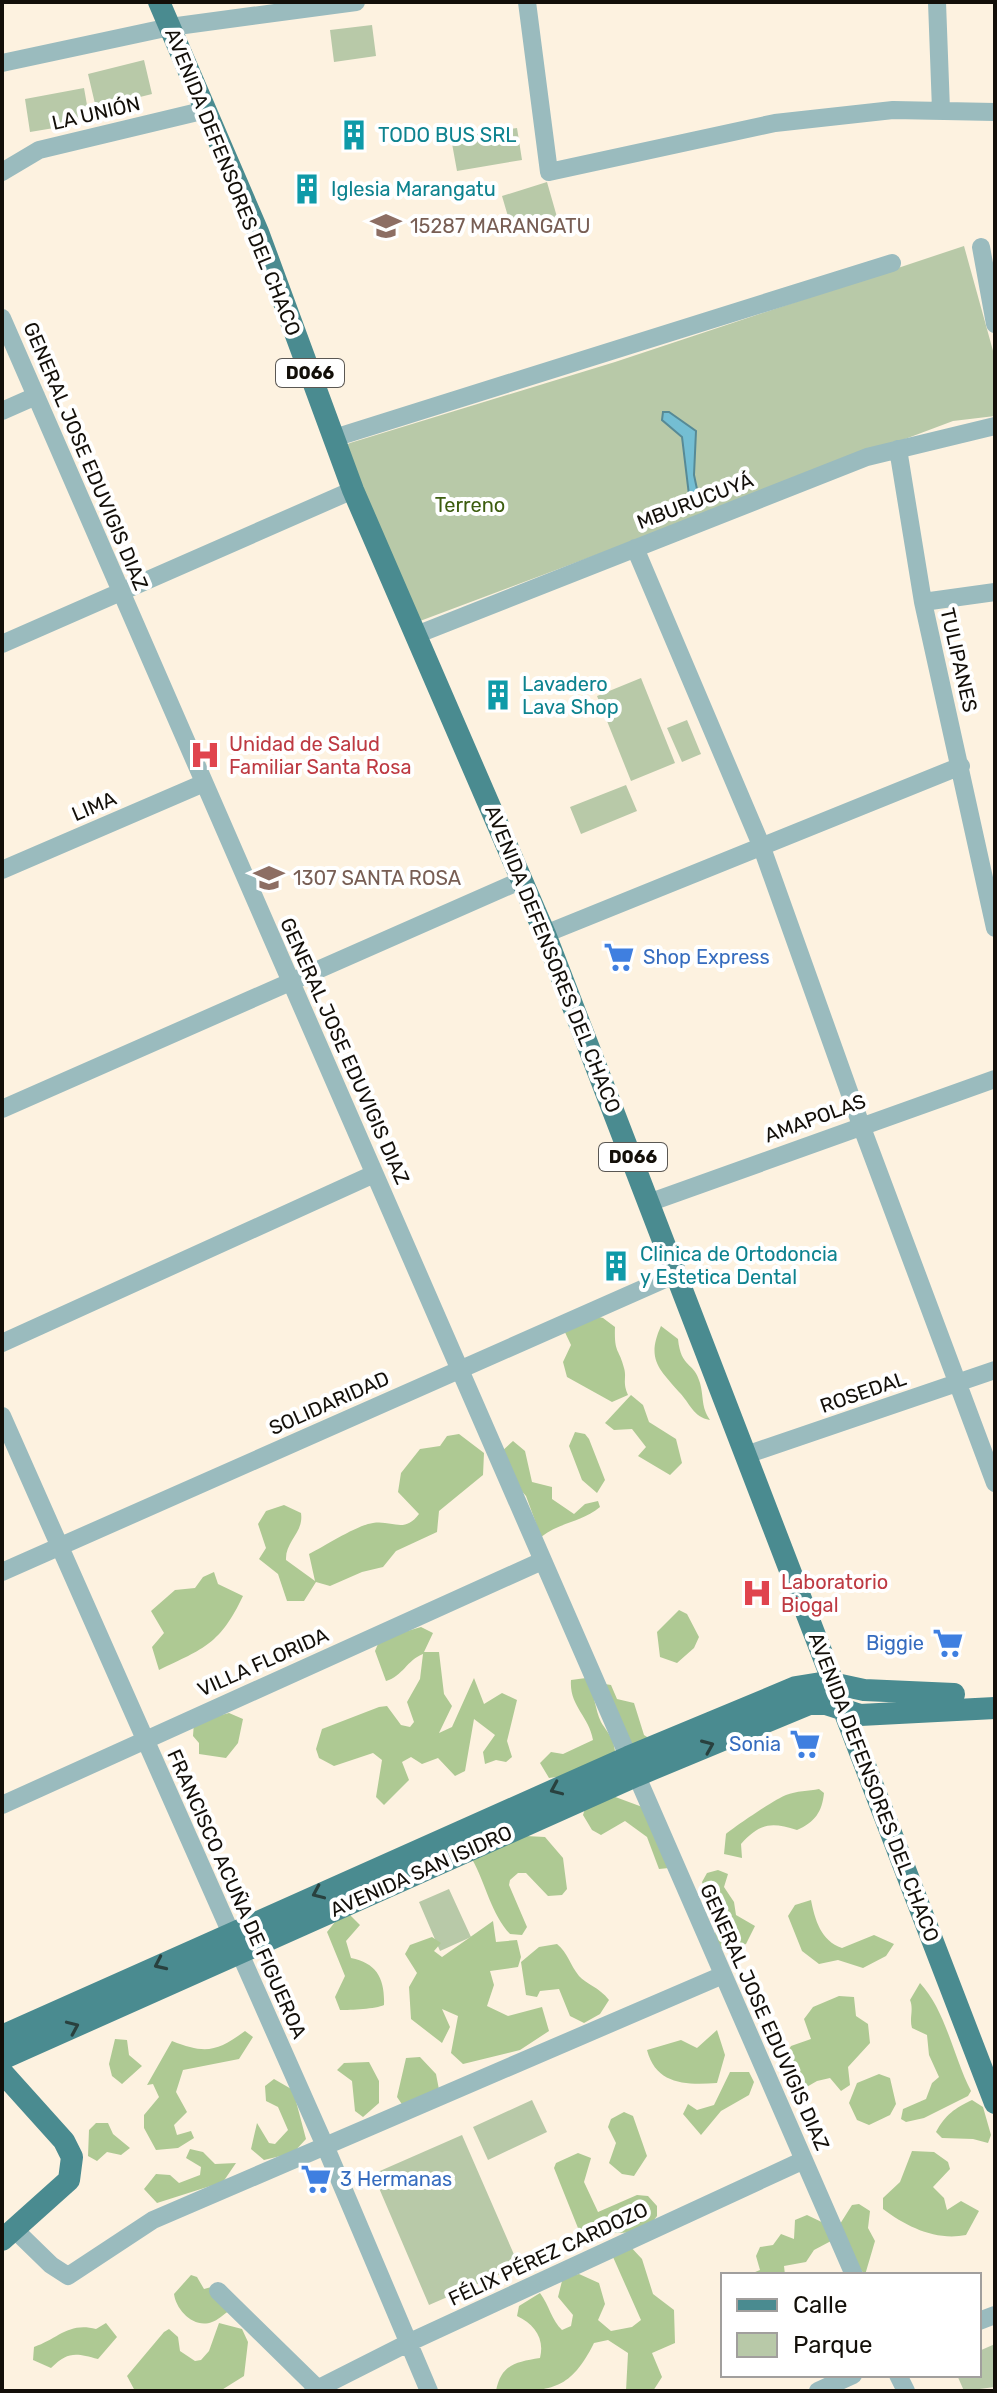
<svg xmlns="http://www.w3.org/2000/svg" width="997" height="2393" font-family="Rubik,sans-serif">
  <style>
    .green { fill: #b8c9a8 }
    .forest { fill: #aec993 }
    .water { fill: #74bed3; stroke: #578a96; stroke-width: 2 }
    .lines { fill: none; stroke-linecap: round; stroke-linejoin: round }
    .minor { stroke: #9abbbe; stroke-width: 18 }
    .major { stroke: #4a8b90; stroke-width: 22 }
    .oneway { stroke: #29413f }
    .labels { text-anchor: middle; dominant-baseline: central; stroke-width: 8; stroke-linejoin: round; paint-order: stroke }
    .shield { fill: #fff; stroke: #5a5753; stroke-width: 2 }
    .shield-label { font-size: 18px; font-weight: bold; fill: #130f09 }
    .street-label { font-size: 20px; fill: #130f09; stroke: #fff }
    .culture-label { font-size: 20px; fill: #0d838f; stroke: #fff; text-anchor: start }
    .education-label { font-size: 20px; fill: #785e54; stroke: #fff; text-anchor: start }
    .park-label { font-size: 20px; fill: #3d5d0f; stroke: #fff }
    .health-label { font-size: 20px; fill: #be3a42; stroke: #fff; text-anchor: start }
    .shop-label { font-size: 20px; fill: #366cbe; stroke: #fff; text-anchor: start }
  </style>
  <rect width="100%" height="100%" fill="#fdf2e0"/>
  <path class="green" d="M372,25L376,56L334,62L330,30Z
    M144,60L152,94L96,108L88,74Z
    M84,88L90,122L30,132L25,99Z
    M517,128L522,160L457,171L451,138Z
    M547,182L557,217L512,230L502,196Z
    M964,246L995,358V416L953,421L420,621L338,449L350,443L615,362Z
    M641,678L675,763L631,781L597,696Z
    M687,720L701,754L682,762L667,728Z
    M626,785L637,811L581,834L570,807Z
    M449,1889L471,1937L440,1951L419,1902Z
    M532,2100L547,2132L488,2160L473,2127Z
    M462,2135L519,2266L429,2305L373,2174Z
    M995,2344V2387L964,2391L957,2375H979V2351Z"/>
  <path class="forest" d="M584,1313L603,1318L615,1327C614,1354 619,1348 624,1368C627,1378 622,1382 628,1395L612,1402L567,1377L563,1362L571,1345L562,1326Z
    M661,1326L678,1339C681,1369 694,1361 700,1383C704,1398 701,1407 710,1420C693,1417 690,1403 679,1392C659,1369 646,1359 661,1326Z
    M631,1395L643,1405L649,1422L676,1439L682,1463L670,1475L638,1456L646,1447L632,1429L614,1430L605,1423Z
    M575,1432L585,1434L589,1439L605,1480L597,1493L582,1480L569,1446Z
    M459,1434L484,1453L483,1475L439,1511L437,1532L396,1551L383,1567L362,1572L330,1586L316,1582L304,1601H287L278,1574L259,1559L266,1548L258,1524L266,1511L284,1505L301,1513C304,1533 285,1541 286,1560L315,1581L309,1554C325,1546 357,1525 373,1523C393,1520 404,1534 419,1514L398,1492L401,1473L420,1449L440,1446L447,1436Z
    M513,1441L525,1451L532,1482L552,1487V1499L574,1514L585,1504L598,1501L600,1507C580,1523 560,1522 541,1537L526,1496L510,1478L500,1453Z
    M214,1572L218,1584L243,1596C220,1644 205,1648 159,1670L152,1647L164,1633L151,1611L175,1590L195,1588L203,1577Z
    M679,1610L687,1614L699,1637L694,1648L677,1663L660,1657L657,1632Z
    M421,1627L433,1633L424,1652H439L444,1694L452,1706L439,1733L452,1727L474,1678L484,1704L502,1693L517,1700L507,1741L512,1757L506,1762L496,1760L485,1764L483,1752L495,1735L474,1719L465,1771L455,1776L438,1758L422,1764L411,1757L402,1762L409,1780L384,1805L376,1797L382,1760L373,1753L334,1766L319,1758L316,1749L322,1729L379,1707L387,1706L401,1725L410,1727L414,1722L407,1702L420,1679L423,1654C407,1660 403,1676 386,1681L375,1651L380,1639Z
    M586,1678C595,1693 595,1710 601,1722C608,1734 613,1736 615,1751L588,1773L549,1778L540,1763L551,1752L563,1754L593,1740C589,1716 569,1706 571,1680Z
    M605,1684L611,1685L617,1699L634,1703L644,1735L656,1743L630,1750Z
    M229,1713L243,1719L238,1743L226,1758L199,1754V1743L193,1736L194,1722Z
    M819,1789L824,1793C822,1812 815,1822 797,1830C771,1822 760,1823 741,1844L742,1858L724,1854L726,1834C734,1827 777,1798 786,1795C796,1791 809,1791 819,1789Z
    M610,1795L645,1808L669,1868L659,1869L647,1837L625,1821L601,1835L592,1830L583,1815L587,1802Z
    M526,1836L545,1837L563,1858L567,1889L562,1895L548,1896L526,1873H518L510,1880L509,1885L527,1927L522,1935L510,1934C491,1914 486,1884 472,1859Z
    M718,1870L728,1874L724,1887L734,1902L736,1915L755,1926L746,1944L731,1949L714,1947L716,1925L702,1882L707,1873Z
    M811,1900C815,1920 821,1941 842,1948L874,1935L894,1944L886,1956L863,1968L838,1960L819,1964L802,1951L788,1916L795,1905Z
    M350,1915L360,1925L346,1941L351,1958C377,1963 385,1979 384,2005C376,2009 351,2010 340,2010L335,1997L345,1976L327,1932L335,1922Z
    M493,1921L496,1942L517,1940L521,1957L518,1967L490,1971L494,1985L487,2006L508,2016L542,2007L549,2031L520,2050L463,2064L451,2053L458,2016L442,2009L450,2027L442,2043L411,2019L409,1987L417,1973L405,1954L410,1945L432,1937L441,1943L434,1951L442,1957Z
    M557,1944C568,1953 570,1965 579,1976C586,1984 599,1987 609,2000L600,2014L584,2023L570,2016L559,1989L540,1991L537,1997L526,1995L521,1962L539,1947Z
    M920,1983C946,2011 953,2056 971,2091L968,2096L924,2118L906,2122L901,2119L903,2109L926,2099L932,2083L939,2077L929,2055L927,2035L912,2028C909,2018 914,2010 910,2000Z
    M839,1996L854,1997L856,2016L868,2024L870,2043L848,2067L850,2085L841,2091L830,2078L817,2081L798,2092L786,2089L788,2072L783,2059L791,2046L811,2039L804,2019L813,2007Z
    M717,2030L725,2055L717,2083C686,2085 656,2085 647,2050L681,2040L697,2048Z
    M245,2031L253,2037L239,2059L183,2070L176,2092L187,2112L174,2125L177,2135L191,2131L194,2138L178,2148L156,2150L144,2128V2115L159,2097L153,2084L147,2085L172,2041C205,2054 217,2052 245,2031Z
    M115,2039L127,2040L129,2055L142,2066L122,2084L112,2076L109,2064Z
    M420,2057L436,2074L441,2100L410,2116L397,2097L406,2058Z
    M369,2062L379,2081V2103L363,2117L355,2111L352,2081L337,2070L344,2063Z
    M730,2072H749L754,2082L749,2095L721,2111L701,2135L683,2114L688,2104L697,2110L714,2105Z
    M879,2074L890,2078L896,2104L890,2115L869,2125L857,2120L849,2103L857,2083Z
    M274,2079L293,2090L306,2139L293,2153L264,2160L251,2149L257,2123L269,2143L275,2144L288,2130L278,2107L266,2101L265,2086Z
    M972,2100L983,2107L991,2135L988,2143L973,2139L942,2138L936,2132C945,2115 955,2108 972,2100Z
    M624,2112L633,2116L647,2156L634,2176L622,2174L609,2163L616,2143L608,2127L611,2119Z
    M96,2123H108L113,2134L130,2148L121,2155L107,2152L97,2161L88,2156L89,2130Z
    M190,2149L203,2152L215,2164L236,2163L223,2182L157,2203L144,2189L156,2174L170,2175L179,2183L200,2175L201,2167L186,2158Z
    M912,2151L934,2152L948,2162L950,2169L933,2187L944,2198L947,2210L961,2201L979,2211L966,2235C936,2241 907,2227 883,2209V2198L900,2182Z
    M578,2153L591,2158L584,2182L598,2212L637,2195L648,2196L657,2206V2216L645,2232L614,2233L597,2240L589,2239L578,2228L554,2168L556,2163Z
    M859,2204L870,2211L868,2228L875,2241L865,2275L847,2253L840,2224L852,2205Z
    M807,2215L830,2226L831,2241L814,2250L806,2262L784,2266L785,2275H748L760,2270L756,2256L760,2247L773,2245L781,2234L794,2239L795,2220Z
    M628,2244L642,2259L653,2294L674,2310L675,2343L652,2353L662,2377L653,2391H626L628,2353L608,2340L594,2343C569,2393 549,2391 496,2391C501,2365 515,2362 540,2358C545,2338 534,2324 517,2316L519,2306L540,2293C549,2305 552,2321 562,2330L571,2326L573,2315L558,2297L563,2277L579,2274L599,2283L605,2304L598,2320L611,2331L632,2327L641,2320L613,2257Z
    M191,2275L197,2277L204,2289L215,2286L229,2311C224,2314 217,2321 212,2322C194,2329 176,2310 174,2294Z
    M106,2323L117,2337L98,2359C76,2353 68,2351 51,2368L33,2360L34,2347C58,2339 68,2322 96,2329Z
    M219,2323L242,2329L248,2342L244,2376L220,2391H135L127,2376L164,2332L169,2329L178,2337L180,2351L195,2361L201,2360L209,2351Z"/>
  <path class="water" d="M663,412H669L696,431L694,475L701,508L696,510L689,495L682,437L662,420Z"/>
  <g class="lines">
    <path class="minor" d="M527,2L549,172L775,123L893,110L995,112
      M937,2L941,110
      M2,63L170,27L356,2
      M2,172L39,150L206,110
      M981,247L995,324
      M2,318L854,2275
      M2,411L36,396
      M334,438L892,263
      M898,449L923,602L995,928
      M635,548L761,845L861,1125L995,1483
      M923,602L995,592
      M416,635L867,457L995,426
      M2,644L353,490
      M2,870L204,783
      M545,934L961,766
      M2,1109L522,880
      M651,1202L995,1079
      M2,1343L374,1174
      M2,1416L326,2148L429,2391
      M746,1455L995,1370
      M2,1572L674,1275
      M2,1805L542,1561
      M14,2229L51,2265L68,2276L153,2220L723,1975
      M218,2291L317,2388
      M979,2321L995,2315
      M898,2375L906,2391
      M313,2391L408,2343L804,2160
      M818,2391L853,2375"/>
    <path class="major" d="M159,2L258,232L353,490L545,934L995,2103
      M2,2036L628,1757L796,1687L827,1682L864,1690L954,1694
      M2,2059L636,1776L809,1704H826L860,1715L995,1708
      M2,2072L64,2141L72,2157L69,2180L2,2240"/>
  </g>
  <defs><path id="oneway-chevron" d="M-2-3.5L2.5 0L-2 3.5" fill="none" stroke-width="1.6" stroke-linecap="round" stroke-linejoin="round" transform="scale(2)"/></defs>
  <g class="oneway">
    <use href="#oneway-chevron" transform="translate(708 1746) rotate(-23)"/>
    <use href="#oneway-chevron" transform="translate(556 1789) rotate(156)"/>
    <use href="#oneway-chevron" transform="translate(318 1893) rotate(156)"/>
    <use href="#oneway-chevron" transform="translate(160 1964) rotate(155)"/>
    <use href="#oneway-chevron" transform="translate(73 2027) rotate(-24)"/>
  </g>
  <defs>
    <g id="building-bare" transform="scale(2.4)"><path d="M-4-6H4V6H1V3H-1V6H-4ZM-2.5-4.3h1.7v1.8h-1.7ZM.8-4.3h1.7v1.8H.8ZM-2.5-1h1.7V.8h-1.7ZM.8-1h1.7V.8H.8Z" fill="#0f9aa8" stroke="#fff" stroke-width="2.5" paint-order="stroke"/></g>
    <g id="school-bare" transform="scale(2.4)"><path d="M0-5L7-2L0 1L-7-2ZM-4 1L0 2.5L4 1V4Q0 6-4 4Z" fill="#8d6e63" stroke="#fff" stroke-width="2.5" paint-order="stroke"/></g>
    <g id="hospital-bare" transform="scale(2.4)"><path d="M-5-5h3v3.5h4V-5h3V5h-3V1.5h-4V5h-3Z" fill="#e0444e" stroke="#fff" stroke-width="2.5" paint-order="stroke"/></g>
    <g id="supermarket-bare" transform="scale(2.4)"><path d="M-6-5.5h2.5l.6 2H6L4.5 2H-2.5L-4.4-4H-6ZM-1.5 3.2a1.3 1.3 0 1 0 .1 0ZM3 3.2a1.3 1.3 0 1 0 .1 0Z" fill="#3f7fe0" stroke="#fff" stroke-width="2.5" paint-order="stroke"/></g>
  </defs>
  <g fill-rule="evenodd">
    <use href="#building-bare" x="354" y="135"/>
    <use href="#building-bare" x="307" y="189"/>
    <use href="#school-bare" x="386" y="226"/>
    <use href="#building-bare" x="498" y="695"/>
    <use href="#hospital-bare" x="205" y="755"/>
    <use href="#school-bare" x="269" y="878"/>
    <use href="#supermarket-bare" x="619" y="957"/>
    <use href="#building-bare" x="616" y="1266"/>
    <use href="#hospital-bare" x="757" y="1593"/>
    <use href="#supermarket-bare" x="948" y="1643"/>
    <use href="#supermarket-bare" x="805" y="1744"/>
    <use href="#supermarket-bare" x="316" y="2179"/>
  </g>
  <g class="labels">
    <g class="shield">
      <rect x="276" y="359" width="68" height="28" rx="6"/>
      <rect x="599" y="1143" width="68" height="28" rx="6"/>
    </g>
    <g class="shield-label">
      <text x="310" y="373">D066</text>
      <text x="633" y="1157">D066</text>
    </g>
    <g class="street-label">
      <text transform="translate(96 113) rotate(-13)">LA UNIÓN</text>
      <text transform="translate(233 182) rotate(68)">AVENIDA DEFENSORES DEL CHACO</text>
      <text transform="translate(86 456) rotate(67)">GENERAL JOSE EDUVIGIS DIAZ</text>
      <text transform="translate(695 501) rotate(-21)">MBURUCUYÁ</text>
      <text transform="translate(959 660) rotate(77)">TULIPANES</text>
      <text transform="translate(94 806) rotate(-23)">LIMA</text>
      <text transform="translate(553 959) rotate(68)">AVENIDA DEFENSORES DEL CHACO</text>
      <text transform="translate(345 1051) rotate(66)">GENERAL JOSE EDUVIGIS DIAZ</text>
      <text transform="translate(815 1118) rotate(-20)">AMAPOLAS</text>
      <text transform="translate(863 1392) rotate(-19)">ROSEDAL</text>
      <text transform="translate(329 1403) rotate(-24)">SOLIDARIDAD</text>
      <text transform="translate(263 1662) rotate(-24)">VILLA FLORIDA</text>
      <text transform="translate(874 1787) rotate(69)">AVENIDA DEFENSORES DEL CHACO</text>
      <text transform="translate(421 1871) rotate(-24)">AVENIDA SAN ISIDRO</text>
      <text transform="translate(237 1894) rotate(66)">FRANCISCO ACUÑA DE FIGUEROA</text>
      <text transform="translate(765 2017) rotate(66)">GENERAL JOSE EDUVIGIS DIAZ</text>
      <text transform="translate(548 2254) rotate(-25)">FÉLIX PÉREZ CARDOZO</text>
    </g>
    <g class="culture-label">
      <text x="378" y="135">TODO BUS SRL</text>
      <text x="331" y="189">Iglesia Marangatu</text>
      <text x="522" y="684">Lavadero<tspan x="522" dy="23">Lava Shop</tspan></text>
      <text x="640" y="1254">Clinica de Ortodoncia<tspan x="640" dy="23">y Estetica Dental</tspan></text>
    </g>
    <g class="education-label">
      <text x="410" y="226">15287 MARANGATU</text>
      <text x="293" y="878">1307 SANTA ROSA</text>
    </g>
    <g class="park-label">
      <text x="470" y="505">Terreno</text>
    </g>
    <g class="health-label">
      <text x="229" y="744">Unidad de Salud<tspan x="229" dy="23">Familiar Santa Rosa</tspan></text>
      <text x="781" y="1582">Laboratorio<tspan x="781" dy="23">Biogal</tspan></text>
    </g>
    <g class="shop-label">
      <text x="643" y="957">Shop Express</text>
      <text x="924" y="1643" text-anchor="end">Biggie</text>
      <text x="781" y="1744" text-anchor="end">Sonia</text>
      <text x="340" y="2179">3 Hermanas</text>
    </g>
  </g>
  <rect width="997" height="2393" fill="none" stroke="#130f09" stroke-width="8"/>
  <rect x="721" y="2273" width="260" height="104" fill="#ffffff" stroke="#a19f9d" stroke-width="2"/>
  <rect x="737" y="2299" width="40" height="12" fill="#4a8b90" stroke="#a19f9d" stroke-width="2"/>
  <text x="793" y="2313" font-size="24" fill="#130f09">Calle</text>
  <rect x="737" y="2333" width="40" height="24" fill="#b8c9a8" stroke="#a19f9d" stroke-width="2"/>
  <text x="793" y="2353" font-size="24" fill="#130f09">Parque</text>
</svg>
